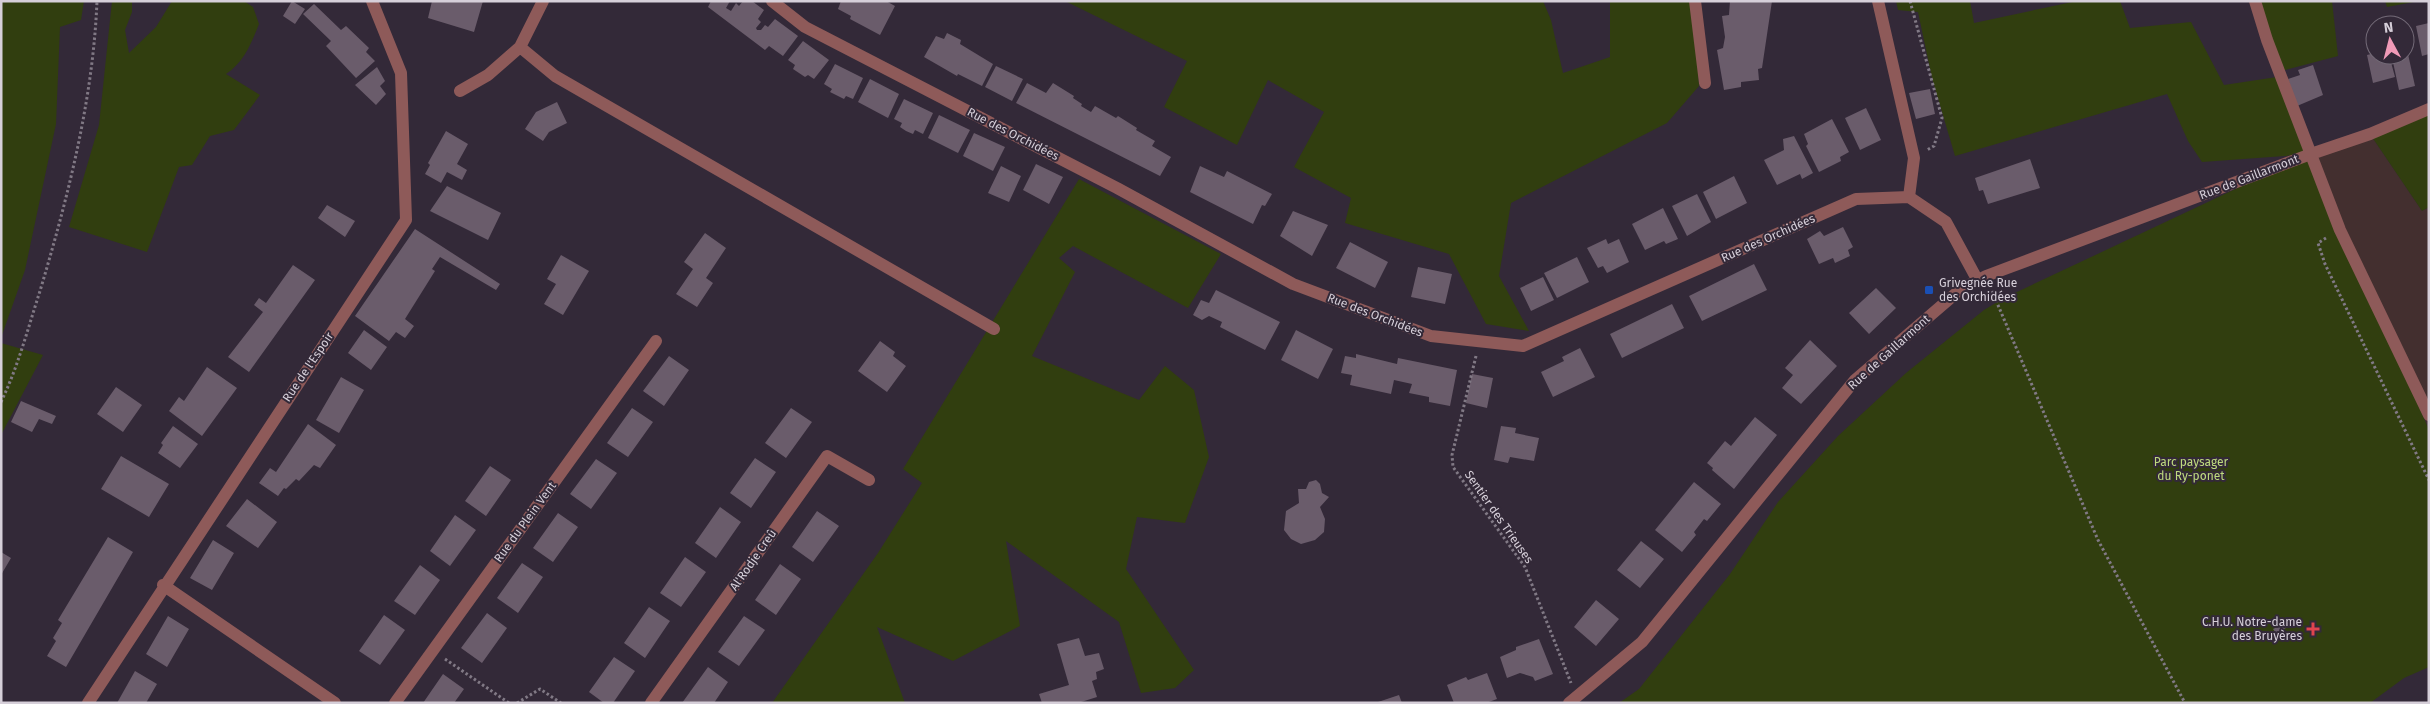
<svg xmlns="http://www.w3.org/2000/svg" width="2430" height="704" font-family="'Fira Sans',sans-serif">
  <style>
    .medical { fill: #432f2f }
    .green { fill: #313e0f }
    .building { fill: #6a5c6b }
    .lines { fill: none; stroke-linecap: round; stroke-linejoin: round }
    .path { stroke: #817985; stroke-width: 3; stroke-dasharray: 2.5 2.5; stroke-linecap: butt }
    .minor { stroke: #8e5a59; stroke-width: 12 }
    .transit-dot { fill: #1a4fb4; stroke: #332938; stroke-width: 2 }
    .health-dot { fill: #e0444e; stroke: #332938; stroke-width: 2 }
    .labels { text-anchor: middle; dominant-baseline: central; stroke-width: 4; stroke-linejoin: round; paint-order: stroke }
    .street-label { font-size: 12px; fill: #d6cfd9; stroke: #332938 }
    .poi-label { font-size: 12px; fill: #d6cfd9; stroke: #332938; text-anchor: start }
    .park-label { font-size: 12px; fill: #beda7e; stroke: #332938 }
  </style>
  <rect width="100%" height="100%" fill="#332938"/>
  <path class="medical" d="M2370,134L2422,211L2429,207V430L2311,154Z"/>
  <path class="green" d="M1,1H84L81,20L60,27L56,124L25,270L1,338Z
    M112,1H132V12L125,30L129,53L156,27L172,1H244L253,7L259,24C251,44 244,62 226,74L260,95L234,130L210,136L192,165L179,167L147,252L69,227L99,125Z
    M1065,1H1543L1551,20L1563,73L1610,57V1H1694L1699,86L1667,123L1511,203L1499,276L1529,331L1486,324L1449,254L1345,223L1351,198L1294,167L1324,112L1268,80L1237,145L1164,107L1187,61Z
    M1896,1H1970L1974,23L2077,1H2120L2130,28L2191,22L2224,85L2277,77L2429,430V667L2404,678L2370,703H1619L1639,689L1730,574L1778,502L1838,436L1906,373L1984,310L2004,298L2310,154L2202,162L2188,141L2167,94L1955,156L1932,78L1918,12L1898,10Z
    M2260,1H2332L2338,56L2281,71Z
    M2385,1H2419L2387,7Z
    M2429,109V207L2422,211L2370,134Z
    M1079,179L1221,254L1188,308L1073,246L1059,258L1075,272L1032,356L1139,400L1165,366L1194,390L1209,457L1185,523L1137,517L1126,569L1194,670L1175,688L1141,693L1119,622L1006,541L1020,626L953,661L877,627L905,703H772L878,553L922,483L903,469Z
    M1,343L43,355L1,435Z"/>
  <path class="building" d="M292,1L305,9L295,24L283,16Z
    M432,1H483L474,32L428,18Z
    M711,1H730L726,8L731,11L736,3L739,6L743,1H752L764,10L758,19L761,22L756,28L757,30H761L765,25L768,27L775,19L798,36L783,56L769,46L765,50L708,7Z
    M841,1H886L895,6L880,35L850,19L851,16L838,9Z
    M1730,1H1772L1762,68L1758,69L1759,80L1741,82V87L1724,90L1717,50L1723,48L1725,37L1722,16L1729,15Z
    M314,4L341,30L346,26L369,48L366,52L375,61L356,78L326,46L331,41L303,14Z
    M2429,23V54L2422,56L2416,26Z
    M947,33L961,40L960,44L993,64L982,86L958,74L957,76L924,57L936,36L944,39Z
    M803,41L829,60L814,79L808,75L805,77L793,69L795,65L788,60Z
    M2375,53V55H2389L2395,77L2373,83L2367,55Z
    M2408,54L2415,86L2399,90L2393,62L2403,59V55Z
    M835,64L863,78L853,99L846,96L844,99L830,92L832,89L824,84Z
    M2313,65L2323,95L2297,106L2288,79L2300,75L2298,70Z
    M996,66L1023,79L1012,101L985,87Z
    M377,67L385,81L380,86L386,94L376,105L355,85Z
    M870,79L899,94L888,118L858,102Z
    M1027,83L1046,93L1053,83L1074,96L1073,98L1082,104L1081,106L1091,112L1095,106L1116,118L1118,116L1137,128L1136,130L1155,141L1152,146L1171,157L1160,176L1016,103Z
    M1930,89L1935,114L1916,119L1909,93Z
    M904,99L933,113L923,134L915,130L913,134L906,131L900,127L902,123L894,119Z
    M557,102L567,123L549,132L543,141L525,129L536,112Z
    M1866,108L1881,140L1860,150L1845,118Z
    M939,115L970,130L958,153L928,138Z
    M1832,119L1849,152L1840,157L1841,161L1819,172L1806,146L1808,144L1804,134Z
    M446,131L468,144L457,164L467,170L462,180L447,172L441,183L425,174L430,165L428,163Z
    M974,133L1005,147L993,171L963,156Z
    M1794,136L1813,173L1802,179L1800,174L1777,185L1764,160L1784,150L1783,139Z
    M2030,159L2040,188L1988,204L1983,190L1979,191L1975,178Z
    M1036,164L1063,177L1049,204L1023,190Z
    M1001,166L1021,176L1009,202L988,193Z
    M1200,166L1224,177L1227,171L1272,194L1265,206L1262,205L1253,224L1190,192Z
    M1734,176L1747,203L1716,219L1703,192Z
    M447,186L501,213L488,240L430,211Z
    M1697,194L1711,222L1687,236L1672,206Z
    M327,205L355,221L345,237L318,218Z
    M1663,208L1678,239L1666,244L1664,241L1645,250L1632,224Z
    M1293,211L1328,225L1312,256L1280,236Z
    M1843,227L1853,247L1848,250L1850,256L1835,263L1833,258L1819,264L1807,239L1820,231L1824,236Z
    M415,229L500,284L496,290L440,257L432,269L435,271L405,319L414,326L405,338L396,332L389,341L355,316Z
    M705,233L726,248L706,278L713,283L697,307L676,294L693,269L684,262Z
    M1606,239L1608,244L1619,239L1629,262L1607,273L1603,266L1598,268L1587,248Z
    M1350,242L1388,262L1375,288L1336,268Z
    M561,255L589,271L563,315L544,304L556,284L547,279Z
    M1577,257L1589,282L1557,298L1544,273Z
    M1754,264L1767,290L1702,321L1689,296Z
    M293,265L315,280L249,372L228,357L263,312L254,305L259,298L266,303Z
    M1418,267L1452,274L1445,304L1411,297Z
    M1543,277L1554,300L1531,311L1520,288Z
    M1876,288L1896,308L1869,334L1849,313Z
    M1216,290L1280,322L1265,350L1220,327L1222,322L1209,316L1202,320L1193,315L1201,300L1209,303Z
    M1672,304L1684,328L1622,358L1610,334Z
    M364,330L387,347L371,370L348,353Z
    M1296,330L1333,349L1318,379L1281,360Z
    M1810,340L1837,366L1801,404L1782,388L1793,375L1785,368Z
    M880,341L895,352L893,356L906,366L887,392L858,371Z
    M1580,348L1595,377L1553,397L1541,372L1564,361L1562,357Z
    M1356,354L1397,364L1398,358L1457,370L1450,406L1429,402V397L1409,393L1412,384L1394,380L1391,394L1350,385L1352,375L1341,373L1345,356L1356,358Z
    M669,356L689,370L664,406L643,391Z
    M207,367L237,388L202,436L169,411L179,397L184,401Z
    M1472,374L1493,378L1487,408L1466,403Z
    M341,377L364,390L339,433L316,420Z
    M116,387L142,405L123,432L97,414Z
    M21,401L56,416L52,424L39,419L32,432L11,422Z
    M632,408L653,422L628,457L607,443Z
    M791,408L812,422L786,458L765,443Z
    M1755,417L1777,435L1734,489L1712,470L1713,468L1707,463L1725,441L1731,446Z
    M308,424L336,445L320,468L314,465L299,481L296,479L286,489L284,488L278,496L259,483L270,468L276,472Z
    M173,426L198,444L180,468L158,453L163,445L161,443Z
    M1501,426L1516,428L1515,433L1539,438L1534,461L1510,457L1508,463L1494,460Z
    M121,456L169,484L149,517L101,489Z
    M755,458L776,472L751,508L730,493Z
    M596,459L617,473L591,509L570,494Z
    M490,466L511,480L486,516L465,501Z
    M1316,480L1320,484L1322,493L1329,497L1320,507L1325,519L1324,532L1315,540L1301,544L1291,539L1284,530L1286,511L1299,503L1298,489H1306L1309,482Z
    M1694,482L1721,504L1707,521L1704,519L1694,532L1696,535L1682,552L1655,530Z
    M247,499L277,522L258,548L226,526Z
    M720,507L741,522L716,558L695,543Z
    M817,511L839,526L813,562L792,547Z
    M558,513L578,527L553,562L533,548Z
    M455,515L476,530L450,566L430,551Z
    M108,537L133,552L66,667L47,656L56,641L53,638L62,623L58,620Z
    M213,540L234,553L212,590L190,578Z
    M1641,541L1664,559L1640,588L1617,570Z
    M1,552L11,558L1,575Z
    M685,557L706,572L681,607L660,593Z
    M522,563L543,577L518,613L497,598Z
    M780,564L801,579L776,615L755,600Z
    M420,565L440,580L415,615L394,601Z
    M1596,600L1619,619L1596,646L1574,627Z
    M649,607L670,621L645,658L624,643Z
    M487,613L507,628L482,663L461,648Z
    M384,615L405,630L380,665L359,651Z
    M168,616L189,629L167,667L146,654Z
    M744,616L765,630L739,666L718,652Z
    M2286,618L2290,626L2276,633L2273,629L2277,627L2276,623Z
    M1079,638L1085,656L1099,653L1104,669L1096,672L1097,679L1092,681L1097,697L1078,703H1042L1039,694L1069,685L1057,644Z
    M1539,639L1553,674L1535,681L1533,677L1520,673L1507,678L1500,657L1516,650V647Z
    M614,657L635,671L613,703H604L589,692Z
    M708,667L728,682L714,703H682Z
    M135,671L157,684L146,703H117Z
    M1487,673L1497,699L1486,703H1454L1447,685L1466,677L1468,680Z
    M443,674L464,689L454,703H423Z
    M1399,695L1402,703H1378V702Z"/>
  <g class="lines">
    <path class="path" d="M1910,1L1942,118L1934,146L1927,150
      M2326,238L2318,243L2325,264L2429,480
      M1992,291L2098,540L2185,703
      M1476,356L1452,455L1453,467L1525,567L1571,683
      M1,402C18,367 28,328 40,291C68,197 93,100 97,1
      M445,659L509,703
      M517,703L540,689L561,703"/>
    <path class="minor" d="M772,1L805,27L1117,188L1293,284L1431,336L1523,346L1856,199L1909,197L1946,222L1978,281
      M1695,1L1705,83
      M1878,1L1914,158L1909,197
      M2255,1L2267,40L2340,230L2429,415
      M520,47L555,76L994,329
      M460,91L488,75L520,47L543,1
      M163,585L335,703
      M88,703L406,220L401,73L372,1
      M395,703L656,341
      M651,703L827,456L869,480
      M1569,703L1642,642L1855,380L1961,289L1986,276L2311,154L2370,134L2429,109"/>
  </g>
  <rect class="transit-dot" x="1924" y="285" width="10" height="10" rx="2.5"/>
  <path class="health-dot" d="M2310.5 621.5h5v5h5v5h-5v5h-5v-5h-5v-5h5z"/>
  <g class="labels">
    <g class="street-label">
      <text transform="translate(1013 134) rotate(27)">Rue des Orchidées</text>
      <text transform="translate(2249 177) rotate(-21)">Rue de Gaillarmont</text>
      <text transform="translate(1768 238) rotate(-24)">Rue des Orchidées</text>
      <text transform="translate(1375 315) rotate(21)">Rue des Orchidées</text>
      <text transform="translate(1889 352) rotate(-42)">Rue de Gaillarmont</text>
      <text transform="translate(308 367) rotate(-56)">Rue de l'Espoir</text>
      <text transform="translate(1499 517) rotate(55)">Sentier des Trieuses</text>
      <text transform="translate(525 522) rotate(-54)">Rue du Plein Vent</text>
      <text transform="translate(753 560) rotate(-55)">Al'Rodje Creû</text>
    </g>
    <g class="poi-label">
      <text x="1939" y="283">Grivegnée Rue<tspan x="1939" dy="14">des Orchidées</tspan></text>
      <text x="2302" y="622" text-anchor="end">C.H.U. Notre-dame<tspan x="2302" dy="14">des Bruyères</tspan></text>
    </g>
    <g class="park-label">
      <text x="2191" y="462">Parc paysager<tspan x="2191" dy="14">du Ry-ponet</tspan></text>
    </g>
  </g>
  <rect width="2430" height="704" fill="none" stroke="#d6cfd9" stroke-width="5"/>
  <g transform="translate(2390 40) rotate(353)"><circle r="24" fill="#332938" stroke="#746b78"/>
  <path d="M0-4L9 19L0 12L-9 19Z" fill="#f09ab7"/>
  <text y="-8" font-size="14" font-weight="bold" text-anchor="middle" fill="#d6cfd9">N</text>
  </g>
</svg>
